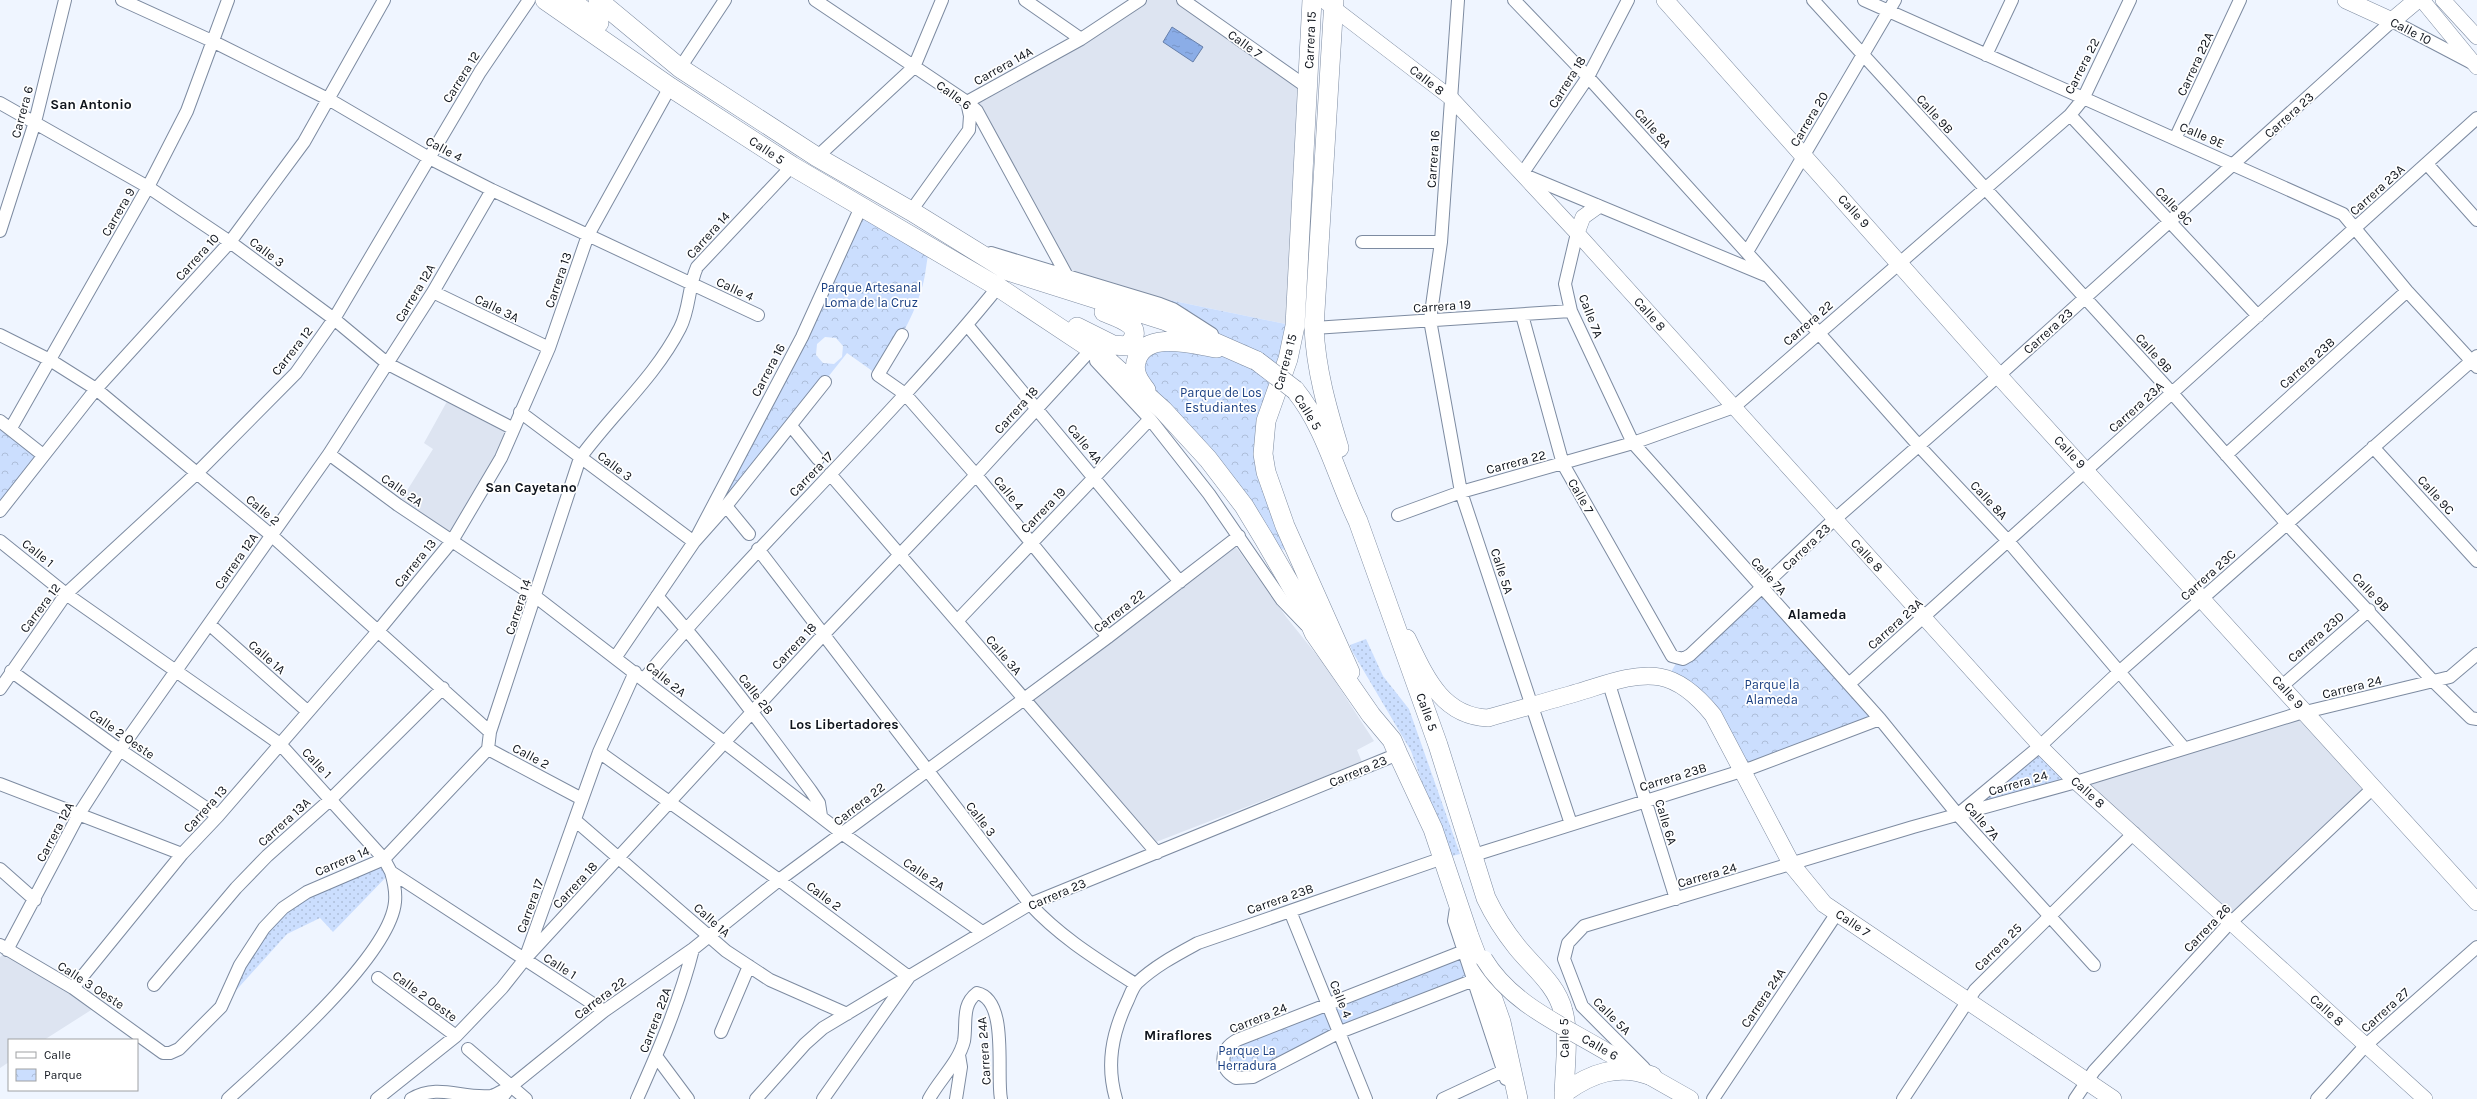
<svg xmlns="http://www.w3.org/2000/svg" width="2477" height="1099" font-family="Karla,sans-serif">
  <style>
    .built { fill: #dde4f1 }
    .grass { fill: url(#grass-dots) }
    .park { fill: url(#park-crowns); fill-rule: evenodd }
    .water { fill: url(#water-ripples); stroke: #667faa }
    .lines { fill: none; stroke-linecap: round; stroke-linejoin: round }
    .minor-casing { stroke: #7d8ba1; stroke-width: 14 }
    .tertiary-casing { stroke: #7d8ba1; stroke-width: 16 }
    .secondary-casing { stroke: #7d8ba1; stroke-width: 18 }
    .primary-casing { stroke: #7d8ba1; stroke-width: 20 }
    .minor { stroke: #fff; stroke-width: 12 }
    .tertiary { stroke: #fff; stroke-width: 15 }
    .secondary { stroke: #fff; stroke-width: 17 }
    .primary { stroke: #fff; stroke-width: 19 }
    .secondary-bridge-casing { stroke: #7d8ba1; stroke-width: 18; stroke-linecap: butt }
    .primary-bridge-casing { stroke: #7d8ba1; stroke-width: 20; stroke-linecap: butt }
    .secondary-bridge { stroke: #fff; stroke-width: 17 }
    .primary-bridge { stroke: #fff; stroke-width: 19 }
    .labels { text-anchor: middle; dominant-baseline: central; stroke-width: 3.5; stroke-linejoin: round; paint-order: stroke }
    .street-label { font-size: 13px; fill: #0f141c; stroke: #fff }
    .park-label { font-size: 13px; fill: #183e81; stroke: #fff }
    .neighbourhood-label { font-size: 14px; font-weight: bold; fill: #0f141c; stroke: #fff }
  </style>
  <defs>
    <pattern id="grass-dots" width="8" height="8" patternUnits="userSpaceOnUse"><rect width="8" height="8" fill="#cbdefe"/><path d="M2 2h.1M6 6h.1" fill="none" stroke="#adbed9" stroke-width="1.8" stroke-linecap="round"/></pattern>
    <pattern id="park-crowns" width="20" height="18" patternUnits="userSpaceOnUse"><rect width="20" height="18" fill="#cbdefe"/><path d="M2 6a3 3 0 1 1 6 0M12 15a3 3 0 1 1 6 0" fill="none" stroke="#adbed9"/></pattern>
    <pattern id="water-ripples" width="26" height="14" patternUnits="userSpaceOnUse"><rect width="26" height="14" fill="#8bade7"/><path d="M2 4q2-2 4 0t4 0M15 11q2-2 4 0t4 0" fill="none" stroke="#7794c6"/></pattern>
  </defs>
  <rect width="100%" height="100%" fill="#eff5ff"/>
  <path class="built" d="M1140,0H1183L1300,84L1295,326L1169,300L1160,304L1067,276L967,102Z
    M450,396L512,428L452,541L398,505L433,449L424,443Z
    M1236,547L1287,618L1324,664L1374,741L1357,750L1362,762L1156,842L1033,701Z
    M2297,714L2372,789L2230,923L2076,782Z
    M4,954L99,1005L44,1040H9V1062L0,1068V957Z"/>
  <path class="grass" d="M1366,639L1383,676L1409,709L1460,854L1448,857L1411,751L1352,651L1350,645Z
    M2040,746L2076,782L1958,815Z
    M384,859L391,872L333,932L320,918L287,934L221,1007L225,997L283,908Z"/>
  <path class="park" d="M861,207L930,246C926,261 926,277 921,291C912,321 894,348 878,375L847,353L726,506L713,503ZM825,337L836,338L843,346L842,357L834,364L823,363L816,355L817,344Z
    M1169,300L1295,326L1266,421L1286,551L1264,539L1135,369L1136,362L1176,343L1160,304Z
    M0,421L43,455L0,511Z
    M1762,589L1880,719L1751,768L1713,715L1667,679L1678,660Z
    M1464,951L1474,980L1236,1078L1225,1051Z"/>
  <path class="water" d="M1172,27L1203,47L1193,62L1163,42Z"/>
  <g class="lines">
    <g class="minor-casing">
      <path id="minor" d="M122,0L212,41L330,100L429,158L492,190L758,315
        M815,0L967,102L977,111L1067,276
        M1025,0L1081,39
        M1183,0L1307,87
        M1458,0L1441,242L1430,320L1461,492L1571,824
        M1514,0L1588,77L1769,277L1919,446L2008,541L2184,748
        M1628,0L1588,77L1522,174L1765,275
        M1813,0L2172,393L2287,524L2433,681L2471,718L2477,719
        M1864,0L2343,214L2407,291L2477,367
        M1986,55L2012,0
        M680,68L725,0
        M967,102L1081,39L1140,0
        M0,103L148,187L230,242L334,319L388,364L512,428
        M2070,115L2258,316
        M2175,139L2240,0
        M817,157L914,67L942,0
        M2427,164L2477,220
        M911,211L969,130L970,116L967,102
        M0,231L35,122L65,0
        M1577,233L1565,284L1571,311L1633,443L1880,719L1958,815L2094,965
        M1362,242H1441
        M1747,252L1895,0
        M991,253L1160,304L1173,309L1212,334
        M433,292L549,348
        M1522,315L1563,464L1672,656L1683,659L1690,655L1826,527L2006,369L2392,21L2472,63
        M967,325L1180,582
        M1314,328L1571,311
        M0,335L50,360L96,389L271,535L490,732
        M902,335L878,375L905,394L976,475L1108,637
        M1096,361L1150,419L1209,494L1282,600L1306,625
        M520,412L694,542
        M0,421L43,455
        M791,426L818,459
        M11,428L148,187L187,111L228,0
        M2373,447L2477,561
        M329,454L398,505L536,597L843,834L982,932
        M2226,455L2407,291
        M830,474L1157,853
        M726,506L749,534
        M0,511L96,389L230,242L304,142L384,0
        M1398,515L1461,492L1633,443L1734,407L2070,115L2083,99L2130,0
        M0,541L66,594L280,744L384,859L391,872L604,1011
        M694,542L802,337L861,207
        M758,549L1030,904C1060,937 1098,960 1135,984
        M657,596C713,658 762,725 811,791L819,803L821,816
        M957,621L1150,419
        M209,624L307,711
        M615,658L694,542L726,506L825,382
        M11,671L120,750L218,816
        M644,679C756,544 887,424 998,287L1001,292
        M1609,684L1676,899
        M1849,684L2477,118
        M2282,686L2369,610
        M0,689L66,594L197,473L296,373L334,319L480,72L529,0
        M488,749L582,799
        M599,752L779,880L909,977L823,1099
        M0,784L182,854
        M1962,811L2040,746L2119,672L2477,356
        M576,821L726,951L770,980L847,1014
        M1471,856L1751,768L1880,719
        M0,869L35,900
        M1456,908L1454,921L1506,1079
        M1290,911L1366,1099
        M0,945L73,988L163,1053H170L179,1049L221,1007L240,965L264,928L283,908L307,892L384,859L488,749L490,732L580,458C612,414 655,377 680,328C690,309 688,287 697,267L792,166
        M7,950L79,814L120,750L329,454L433,292L492,190
        M1464,951L1237,1040C1219,1050 1219,1068 1236,1078L1253,1077L1340,1032L1474,980
        M525,959L824,634L976,475L1087,354
        M378,978L456,1036
        M154,985L236,888L267,856L331,799L443,688
        M73,988L182,854L218,816L378,631L452,541L501,458L549,348L588,235L670,87
        M721,1032L749,966
        M468,1049L526,1099
        M656,1056L688,1099
        M1644,1068L1582,1006L1564,959L1568,943L1584,926L1913,827L2076,782L2297,714L2450,677L2477,654
        M228,1099C269,1061 390,957 395,902C396,892 394,882 391,872
        M377,1099L456,1036L502,988L525,959L599,752L635,672
        M411,1099C439,1083 461,1099 491,1096C496,1095 502,1091 508,1088
        M501,1099L510,1087L604,1011L693,949L779,880L1108,637L1239,536
        M637,1099C659,1050 680,1001 693,949
        M756,1099L805,1044L823,1028L1030,904L1398,754
        M929,1099C939,1080 959,1062 964,1041C967,1023 961,1005 977,993C1009,1000 996,1074 1001,1099
        M956,1099L961,1067L959,1055
        M1116,1099C1106,1065 1112,1034 1127,1002C1130,996 1132,988 1137,983C1155,966 1176,955 1198,943L1443,858
        M1443,1099L1503,1071
        M1713,1099L1837,913
        M1903,1099L1975,990L2134,833
        M2075,1099L2094,1071L2225,928L2372,789
        M2317,1099L2366,1045L2477,947"/>
    </g>
    <g class="tertiary-casing">
      <path id="tertiary" d="M1323,0L1451,98L1577,233L2040,746L2076,782L2425,1099
        M2422,0L2477,67
        M2443,0L2477,37
        M1577,233L1583,217L1597,207"/>
    </g>
    <g class="secondary-casing">
      <path id="secondary" d="M1665,0L1999,376L2477,902
        M2346,0L2392,21L2417,0
        M1407,638C1425,675 1441,716 1488,718C1519,709 1549,701 1579,692C1603,685 1635,672 1660,677C1682,681 1700,699 1713,715L1792,865L1824,904L2113,1099
        M1607,1052L1690,1099"/>
    </g>
    <g class="primary-casing">
      <path id="primary" d="M545,0L670,87L792,166L998,287L1105,358L1163,410L1208,459L1244,506L1264,539L1301,603L1314,633L1371,715L1392,740L1398,754L1433,829L1469,936L1489,988L1501,1022L1518,1099
        M571,0L599,23
        M598,0L680,68L817,157L911,211L1008,271L1166,321L1257,361
        M1312,0L1295,326L1288,359L1266,421L1263,454L1266,472L1285,526L1350,672
        M1334,0L1314,328C1316,370 1327,408 1339,448
        M1077,327L1113,345L1127,346C1148,326 1119,318 1104,312
        M1146,390C1139,381 1132,371 1137,359C1147,330 1195,345 1217,348
        M1295,390C1326,428 1337,478 1358,521L1438,745L1486,898C1494,915 1505,932 1517,947C1533,967 1557,985 1563,1011C1570,1036 1564,1073 1564,1099
        M1564,1093C1591,1073 1619,1063 1652,1076"/>
    </g>
    <use href="#minor" class="minor"/>
    <use href="#tertiary" class="tertiary"/>
    <use href="#secondary" class="secondary"/>
    <use href="#primary" class="primary"/>
    <g class="secondary-bridge-casing">
      <path id="secondary-bridge" d="M1484,959C1511,1004 1562,1025 1607,1052"/>
    </g>
    <g class="primary-bridge-casing">
      <path id="primary-bridge" d="M1257,361L1295,390"/>
    </g>
    <use href="#secondary-bridge" class="secondary-bridge"/>
    <use href="#primary-bridge" class="primary-bridge"/>
  </g>
  <g class="labels">
    <g class="street-label">
      <text transform="translate(2411 31) rotate(27)">Calle 10</text>
      <text transform="translate(1310 40) rotate(-87)">Carrera 15</text>
      <text transform="translate(1245 44) rotate(36)">Calle 7</text>
      <text transform="translate(2195 64) rotate(-65)">Carrera 22A</text>
      <text transform="translate(1003 66) rotate(-29)">Carrera 14A</text>
      <text transform="translate(2082 66) rotate(-63)">Carrera 22</text>
      <text transform="translate(461 77) rotate(-58)">Carrera 12</text>
      <text transform="translate(1427 80) rotate(38)">Calle 8</text>
      <text transform="translate(1567 82) rotate(-58)">Carrera 18</text>
      <text transform="translate(954 95) rotate(36)">Calle 6</text>
      <text transform="translate(22 112) rotate(-75)">Carrera 6</text>
      <text transform="translate(1935 114) rotate(48)">Calle 9B</text>
      <text transform="translate(2289 115) rotate(-42)">Carrera 23</text>
      <text transform="translate(1809 119) rotate(-59)">Carrera 20</text>
      <text transform="translate(1653 128) rotate(48)">Calle 8A</text>
      <text transform="translate(2202 135) rotate(23)">Calle 9E</text>
      <text transform="translate(444 149) rotate(28)">Calle 4</text>
      <text transform="translate(767 150) rotate(34)">Calle 5</text>
      <text transform="translate(1433 159) rotate(-86)">Carrera 16</text>
      <text transform="translate(2377 190) rotate(-42)">Carrera 23A</text>
      <text transform="translate(2174 206) rotate(47)">Calle 9C</text>
      <text transform="translate(1854 211) rotate(48)">Calle 9</text>
      <text transform="translate(118 212) rotate(-60)">Carrera 9</text>
      <text transform="translate(708 235) rotate(-48)">Carrera 14</text>
      <text transform="translate(267 252) rotate(37)">Calle 3</text>
      <text transform="translate(197 257) rotate(-48)">Carrera 10</text>
      <text transform="translate(558 280) rotate(-71)">Carrera 13</text>
      <text transform="translate(735 289) rotate(25)">Calle 4</text>
      <text transform="translate(415 293) rotate(-59)">Carrera 12A</text>
      <text transform="translate(1442 306) rotate(-4)">Carrera 19</text>
      <text transform="translate(497 308) rotate(26)">Calle 3A</text>
      <text transform="translate(1650 314) rotate(48)">Calle 8</text>
      <text transform="translate(1591 316) rotate(69)">Calle 7A</text>
      <text transform="translate(1808 323) rotate(-41)">Carrera 22</text>
      <text transform="translate(2048 331) rotate(-42)">Carrera 23</text>
      <text transform="translate(292 351) rotate(-52)">Carrera 12</text>
      <text transform="translate(2154 353) rotate(48)">Calle 9B</text>
      <text transform="translate(1285 362) rotate(-75)">Carrera 15</text>
      <text transform="translate(2307 363) rotate(-42)">Carrera 23B</text>
      <text transform="translate(768 370) rotate(-62)">Carrera 16</text>
      <text transform="translate(2136 407) rotate(-42)">Carrera 23A</text>
      <text transform="translate(1016 410) rotate(-48)">Carrera 18</text>
      <text transform="translate(1308 412) rotate(58)">Calle 5</text>
      <text transform="translate(1085 444) rotate(51)">Calle 4A</text>
      <text transform="translate(2070 452) rotate(47)">Calle 9</text>
      <text transform="translate(1516 462) rotate(-15)">Carrera 22</text>
      <text transform="translate(615 466) rotate(37)">Calle 3</text>
      <text transform="translate(811 474) rotate(-46)">Carrera 17</text>
      <text transform="translate(402 490) rotate(35)">Calle 2A</text>
      <text transform="translate(1009 493) rotate(51)">Calle 4</text>
      <text transform="translate(2436 495) rotate(48)">Calle 9C</text>
      <text transform="translate(1581 496) rotate(60)">Calle 7</text>
      <text transform="translate(1989 500) rotate(47)">Calle 8A</text>
      <text transform="translate(263 510) rotate(40)">Calle 2</text>
      <text transform="translate(1043 510) rotate(-46)">Carrera 19</text>
      <text transform="translate(1806 547) rotate(-44)">Carrera 23</text>
      <text transform="translate(38 553) rotate(39)">Calle 1</text>
      <text transform="translate(1867 555) rotate(47)">Calle 8</text>
      <text transform="translate(236 561) rotate(-55)">Carrera 12A</text>
      <text transform="translate(415 563) rotate(-51)">Carrera 13</text>
      <text transform="translate(1502 571) rotate(72)">Calle 5A</text>
      <text transform="translate(2208 575) rotate(-42)">Carrera 23C</text>
      <text transform="translate(1769 576) rotate(48)">Calle 7A</text>
      <text transform="translate(2371 592) rotate(47)">Calle 9B</text>
      <text transform="translate(518 607) rotate(-72)">Carrera 14</text>
      <text transform="translate(40 608) rotate(-53)">Carrera 12</text>
      <text transform="translate(1119 611) rotate(-38)">Carrera 22</text>
      <text transform="translate(1895 624) rotate(-42)">Carrera 23A</text>
      <text transform="translate(2316 637) rotate(-41)">Carrera 23D</text>
      <text transform="translate(794 646) rotate(-47)">Carrera 18</text>
      <text transform="translate(1004 655) rotate(50)">Calle 3A</text>
      <text transform="translate(267 657) rotate(41)">Calle 1A</text>
      <text transform="translate(666 679) rotate(39)">Calle 2A</text>
      <text transform="translate(2352 687) rotate(-14)">Carrera 24</text>
      <text transform="translate(2288 692) rotate(48)">Calle 9</text>
      <text transform="translate(756 694) rotate(52)">Calle 2B</text>
      <text transform="translate(1427 712) rotate(70)">Calle 5</text>
      <text transform="translate(122 734) rotate(35)">Calle 2 Oeste</text>
      <text transform="translate(531 756) rotate(28)">Calle 2</text>
      <text transform="translate(317 763) rotate(47)">Calle 1</text>
      <text transform="translate(1358 771) rotate(-23)">Carrera 23</text>
      <text transform="translate(1673 777) rotate(-17)">Carrera 23B</text>
      <text transform="translate(2018 783) rotate(-16)">Carrera 24</text>
      <text transform="translate(2088 792) rotate(42)">Calle 8</text>
      <text transform="translate(859 804) rotate(-38)">Carrera 22</text>
      <text transform="translate(205 809) rotate(-48)">Carrera 13</text>
      <text transform="translate(981 819) rotate(52)">Calle 3</text>
      <text transform="translate(1982 821) rotate(49)">Calle 7A</text>
      <text transform="translate(284 822) rotate(-42)">Carrera 13A</text>
      <text transform="translate(1666 822) rotate(73)">Calle 6A</text>
      <text transform="translate(55 832) rotate(-62)">Carrera 12A</text>
      <text transform="translate(342 861) rotate(-23)">Carrera 14</text>
      <text transform="translate(924 874) rotate(35)">Calle 2A</text>
      <text transform="translate(1707 875) rotate(-16)">Carrera 24</text>
      <text transform="translate(575 885) rotate(-47)">Carrera 18</text>
      <text transform="translate(1057 894) rotate(-23)">Carrera 23</text>
      <text transform="translate(824 896) rotate(37)">Calle 2</text>
      <text transform="translate(1280 899) rotate(-19)">Carrera 23B</text>
      <text transform="translate(530 906) rotate(-70)">Carrera 17</text>
      <text transform="translate(712 920) rotate(42)">Calle 1A</text>
      <text transform="translate(1853 923) rotate(34)">Calle 7</text>
      <text transform="translate(2207 928) rotate(-46)">Carrera 26</text>
      <text transform="translate(1998 947) rotate(-45)">Carrera 25</text>
      <text transform="translate(560 966) rotate(33)">Calle 1</text>
      <text transform="translate(91 985) rotate(33)">Calle 3 Oeste</text>
      <text transform="translate(425 996) rotate(36)">Calle 2 Oeste</text>
      <text transform="translate(600 998) rotate(-37)">Carrera 22</text>
      <text transform="translate(1763 998) rotate(-56)">Carrera 24A</text>
      <text transform="translate(1341 999) rotate(68)">Calle 4</text>
      <text transform="translate(2327 1010) rotate(42)">Calle 8</text>
      <text transform="translate(2385 1010) rotate(-42)">Carrera 27</text>
      <text transform="translate(1612 1016) rotate(45)">Calle 5A</text>
      <text transform="translate(1258 1018) rotate(-22)">Carrera 24</text>
      <text transform="translate(655 1020) rotate(-69)">Carrera 22A</text>
      <text transform="translate(1564 1038) rotate(-91)">Calle 5</text>
      <text transform="translate(1600 1047) rotate(30)">Calle 6</text>
      <text transform="translate(984 1051) rotate(-94)">Carrera 24A</text>
    </g>
    <g class="park-label">
      <text x="871" y="287">Parque Artesanal<tspan x="871" dy="15">Loma de la Cruz</tspan></text>
      <text x="1221" y="392">Parque de Los<tspan x="1221" dy="15">Estudiantes</tspan></text>
      <text x="1772" y="684">Parque la<tspan x="1772" dy="15">Alameda</tspan></text>
      <text x="1247" y="1050">Parque La<tspan x="1247" dy="15">Herradura</tspan></text>
    </g>
    <g class="neighbourhood-label">
      <text x="91" y="104">San Antonio</text>
      <text x="531" y="487">San Cayetano</text>
      <text x="1817" y="614">Alameda</text>
      <text x="844" y="724">Los Libertadores</text>
      <text x="1178" y="1035">Miraflores</text>
    </g>
  </g>
  <rect x="8" y="1039" width="130" height="52" fill="#ffffff" stroke="#9fa1a4"/>
  <rect x="16" y="1052" width="20" height="6" fill="#ffffff" stroke="#9fa1a4"/>
  <text x="44" y="1059" font-size="12" fill="#0f141c">Calle</text>
  <rect x="16" y="1069" width="20" height="12" fill="url(#park-crowns)" stroke="#9fa1a4"/>
  <text x="44" y="1079" font-size="12" fill="#0f141c">Parque</text>
</svg>
